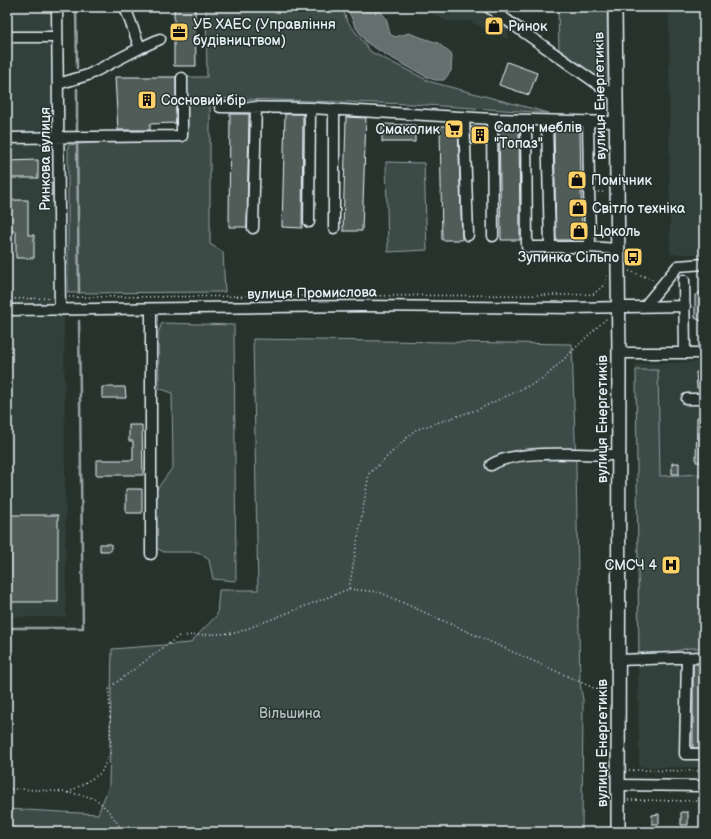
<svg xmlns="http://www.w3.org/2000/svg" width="711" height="839" font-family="'Balsamiq Sans',sans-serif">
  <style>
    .built { fill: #333f3a }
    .green { fill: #3e4b47; stroke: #939ea0 }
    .water { fill: #636f6d; stroke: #98a3a5 }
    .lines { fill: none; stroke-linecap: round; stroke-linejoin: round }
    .stream { stroke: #98a3a5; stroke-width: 2.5 }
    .building { fill: #505c59; stroke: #e8f1f8 }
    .minor-casing { stroke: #e8f1f8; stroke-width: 13 }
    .major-casing { stroke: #e8f1f8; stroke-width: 16 }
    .path { stroke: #e8f1f8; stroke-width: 1.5; stroke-dasharray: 1 3; stroke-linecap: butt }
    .minor { stroke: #26332d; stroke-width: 10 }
    .major { stroke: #26332d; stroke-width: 13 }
    .labels { text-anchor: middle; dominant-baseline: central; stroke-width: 3; stroke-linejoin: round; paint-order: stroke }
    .poi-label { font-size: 14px; fill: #e8f1f8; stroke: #26332d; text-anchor: start }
    .street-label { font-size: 14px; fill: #e8f1f8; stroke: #26332d }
    .park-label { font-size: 14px; fill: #b5bfc3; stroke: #26332d }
  </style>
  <rect width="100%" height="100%" fill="#26332d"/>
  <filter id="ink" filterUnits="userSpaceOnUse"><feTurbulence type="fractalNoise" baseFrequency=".025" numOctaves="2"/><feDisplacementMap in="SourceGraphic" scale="8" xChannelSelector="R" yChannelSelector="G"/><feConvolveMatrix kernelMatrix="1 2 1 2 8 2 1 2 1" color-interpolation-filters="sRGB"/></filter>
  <g filter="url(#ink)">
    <path class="built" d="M7,7H62L66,617H7Z
      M420,7H508V39L469,21H446Z
      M669,7H704V254H670Z
      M704,362V767H639L635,364Z"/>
    <path class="green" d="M206,7H342L347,21L371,52L431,82L549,113L411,104L210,98V244L223,252L225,292L68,293V145L177,136L186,77H207Z
      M558,7H607L608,86L559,51Z
      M386,162L424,163L427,250L388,252Z
      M162,323L234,325L236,581L213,579L209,560L198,552H164L154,547V493L173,467L172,393L159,388L158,333Z
      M253,339L572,344L576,468L580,683L583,700L582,832H7V809L98,814L109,786L112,649L190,643L217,615L219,590H258Z
      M636,370H658L660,476L704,474V648H690L639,658Z"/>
    <path class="water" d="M347,7H377L386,18L390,34L395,37L409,33L417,36L438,43L452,55L451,71L444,80H435L425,76L388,56L366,42L355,26Z"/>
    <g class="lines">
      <path class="stream" d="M76,7L77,68
        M77,89V135
        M77,140L79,292
        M7,628H83L79,321"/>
    </g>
    <path class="building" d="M174,7H195L196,66H174Z
      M507,62L537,73L529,95L499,85Z
      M115,77H176V123L150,124V130H118Z
      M230,114H249L247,227H229Z
      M285,114H303L302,228L282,227Z
      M346,117L366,118L362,231H343Z
      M382,124L415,125V142H382Z
      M440,126H458L462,240H442Z
      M519,126L520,240H501L499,127Z
      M471,127H486V144H471Z
      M554,127L580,128L582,240H556Z
      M38,160V178H7V161Z
      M43,183H52V195H43Z
      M7,200H28V235H34V258H16V231H7Z
      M704,290V322L695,318V295Z
      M696,372H704V388H697Z
      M102,387H125L126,398H102Z
      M697,417H704V462H696Z
      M129,425H142L143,475H96V460H133V441H129Z
      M672,463H679V474H672Z
      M126,489H142V513H126Z
      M7,515H58V602H7Z
      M100,544H111V551H100Z
      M693,664H704V748H693Z
      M681,812H688V825H681Z
      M659,814V824H652V815Z"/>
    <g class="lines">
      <g class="minor-casing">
        <path id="minor" d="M57,7L60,310
          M488,7L616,97
          M7,37H57
          M140,48L160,39
          M58,84L88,75L140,48L125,7
          M220,107L310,108L492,119
          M334,109V228
          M464,117L468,235
          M526,120L527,247H590L617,249
          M547,121L550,247
          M588,122L590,247
          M7,138L182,136V78
          M309,222L310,108
          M253,228L256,107
          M493,236L492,119L616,122
          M684,280L685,353
          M645,306L678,266L704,264
          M7,310L361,306L571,308L685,306
          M151,310V554
          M619,353H704
          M687,399H704
          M491,465C516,448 587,455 618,455
          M687,658L685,754H704
          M618,660L704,657
          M619,785L704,786"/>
      </g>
      <g class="major-casing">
        <path id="major" d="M615,7L619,353L618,832"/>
      </g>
      <path class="path" d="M598,192H606
        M600,257L607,264
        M629,271L655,280
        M69,297L568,295L594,294L606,283L607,274
        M7,299L51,298
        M349,589L379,592L607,694
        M629,770L704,771
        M7,789C24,789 85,791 98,801C108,809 117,821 122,832
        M68,793L101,773L111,751L109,688L179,636L236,633L349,589L369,474L415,430L479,409L543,379L608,317
        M628,800L704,801"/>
      <use href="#minor" class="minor"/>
      <use href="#major" class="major"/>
    </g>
  </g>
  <defs>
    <g id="shop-square" transform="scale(1)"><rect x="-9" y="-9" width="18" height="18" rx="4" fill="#ffd166" stroke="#26332d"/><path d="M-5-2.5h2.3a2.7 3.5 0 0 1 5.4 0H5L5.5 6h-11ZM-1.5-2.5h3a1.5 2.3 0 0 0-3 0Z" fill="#111"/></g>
    <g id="office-square" transform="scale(1)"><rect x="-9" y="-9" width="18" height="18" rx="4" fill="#ffd166" stroke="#26332d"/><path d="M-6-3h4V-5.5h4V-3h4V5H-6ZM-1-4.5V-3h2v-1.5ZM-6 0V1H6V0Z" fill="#111"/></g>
    <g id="building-square" transform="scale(1)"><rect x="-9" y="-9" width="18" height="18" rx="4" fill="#ffd166" stroke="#26332d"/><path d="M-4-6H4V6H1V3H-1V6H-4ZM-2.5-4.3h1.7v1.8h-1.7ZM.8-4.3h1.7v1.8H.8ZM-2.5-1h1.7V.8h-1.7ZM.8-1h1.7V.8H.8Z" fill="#111"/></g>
    <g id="supermarket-square" transform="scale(1)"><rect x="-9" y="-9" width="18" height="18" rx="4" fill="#ffd166" stroke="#26332d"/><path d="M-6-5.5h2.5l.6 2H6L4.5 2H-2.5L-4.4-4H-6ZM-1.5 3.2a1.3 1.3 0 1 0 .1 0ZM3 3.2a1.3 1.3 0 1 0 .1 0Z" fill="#111"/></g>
    <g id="bus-square" transform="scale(1)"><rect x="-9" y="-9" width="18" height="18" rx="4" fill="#ffd166" stroke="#26332d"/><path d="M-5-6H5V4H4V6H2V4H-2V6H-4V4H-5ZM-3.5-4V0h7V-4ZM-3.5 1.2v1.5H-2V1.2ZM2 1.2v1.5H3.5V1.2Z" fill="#111"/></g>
    <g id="hospital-square" transform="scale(1)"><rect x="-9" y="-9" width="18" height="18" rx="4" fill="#ffd166" stroke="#26332d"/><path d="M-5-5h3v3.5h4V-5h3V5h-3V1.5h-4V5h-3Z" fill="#111"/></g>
  </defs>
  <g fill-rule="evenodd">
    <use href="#shop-square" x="494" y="26"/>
    <use href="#office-square" x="179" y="32"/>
    <use href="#building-square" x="147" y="100"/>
    <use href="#supermarket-square" x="454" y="129"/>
    <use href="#building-square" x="480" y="135"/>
    <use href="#shop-square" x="577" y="180"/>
    <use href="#shop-square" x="578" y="208"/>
    <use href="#shop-square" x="579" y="231"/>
    <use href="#bus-square" x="633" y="257"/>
    <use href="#hospital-square" x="671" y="565"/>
  </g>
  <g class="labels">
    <g class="poi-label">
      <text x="193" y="24">УБ ХАЕС (Управління<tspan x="193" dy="16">будівництвом)</tspan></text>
      <text x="508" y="26">Ринок</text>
      <text x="161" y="100">Сосновий бір</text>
      <text x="494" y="127">Салон меблів<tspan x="494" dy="16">"Топаз"</tspan></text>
      <text x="440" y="129" text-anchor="end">Смаколик</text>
      <text x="591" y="180">Помічник</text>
      <text x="592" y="208">Світло техніка</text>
      <text x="593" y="231">Цоколь</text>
      <text x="619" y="257" text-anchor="end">Зупинка Сільпо</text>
      <text x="657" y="565" text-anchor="end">СМСЧ 4</text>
    </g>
    <g class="street-label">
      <text transform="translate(600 96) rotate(-91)">вулиця Енергетиків</text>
      <text transform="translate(45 159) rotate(-90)">Ринкова вулиця</text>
      <text transform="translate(312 293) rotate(-1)">вулиця Промислова</text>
      <text transform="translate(602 419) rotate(-90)">вулиця Енергетиків</text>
      <text transform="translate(602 743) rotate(-90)">вулиця Енергетиків</text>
    </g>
    <g class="park-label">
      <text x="290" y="713">Вільшина</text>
    </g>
  </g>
  <rect width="711" height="839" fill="none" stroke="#26332d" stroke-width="24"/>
  <rect x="12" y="12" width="687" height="815" fill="none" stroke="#e8f1f8" stroke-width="1.5" filter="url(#ink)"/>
</svg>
